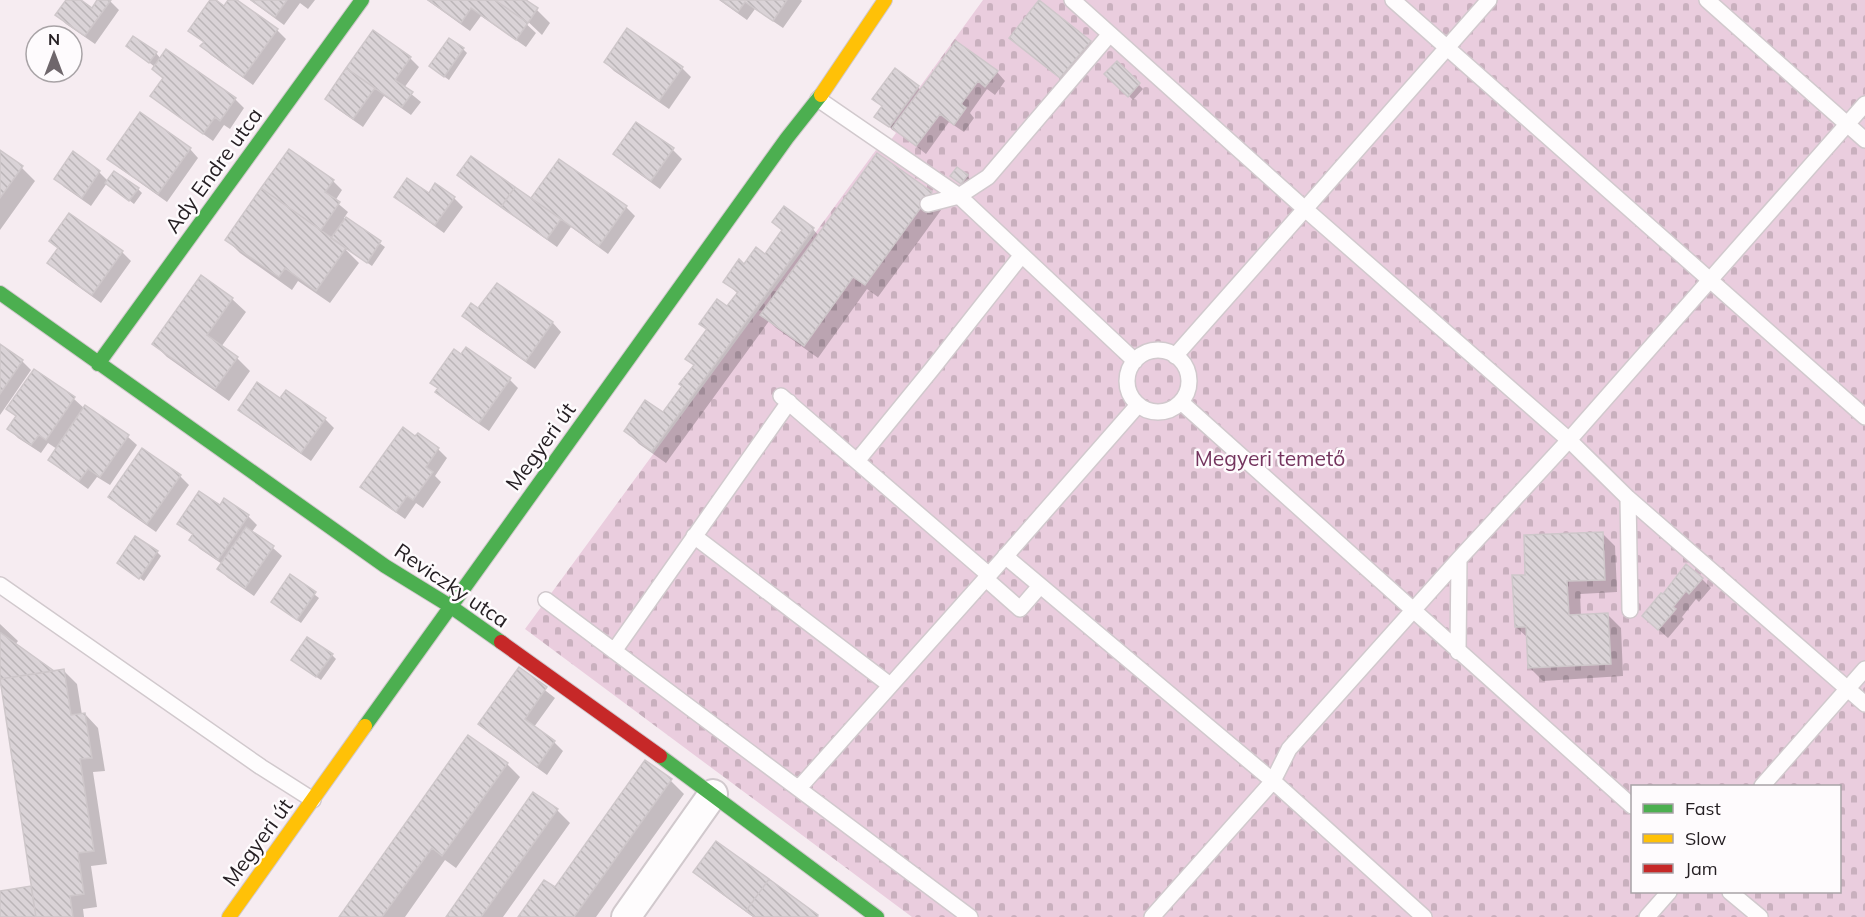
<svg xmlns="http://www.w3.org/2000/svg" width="1865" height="917" font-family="Mulish,sans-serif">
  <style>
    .cemetery { fill: url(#cemetery-stones); fill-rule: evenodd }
    .shadow { fill: #0003 }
    .building { fill: url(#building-back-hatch); stroke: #cec7ca; stroke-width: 1.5 }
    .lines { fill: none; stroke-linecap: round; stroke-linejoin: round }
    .lane-casing { stroke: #d1c9cd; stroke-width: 18 }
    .street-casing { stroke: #d1c9cd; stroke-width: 32 }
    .fast-casing { stroke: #d1c9cd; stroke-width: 16 }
    .slow-casing { stroke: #d1c9cd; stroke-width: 16 }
    .jam-casing { stroke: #d1c9cd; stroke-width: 16 }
    .lane { stroke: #fefcfd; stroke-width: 15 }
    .street { stroke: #fefcfd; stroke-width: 28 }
    .fast { stroke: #4caf50; stroke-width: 14 }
    .slow { stroke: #ffc107; stroke-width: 14 }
    .jam { stroke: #c62828; stroke-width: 14 }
    .labels { text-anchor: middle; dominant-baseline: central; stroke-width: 5; stroke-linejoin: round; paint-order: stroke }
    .street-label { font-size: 21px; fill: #262024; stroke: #fefbfd }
    .park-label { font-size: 21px; fill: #74345e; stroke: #fefbfd }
  </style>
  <defs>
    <pattern id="cemetery-stones" width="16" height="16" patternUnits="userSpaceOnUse" patternTransform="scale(1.5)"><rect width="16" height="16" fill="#eacdde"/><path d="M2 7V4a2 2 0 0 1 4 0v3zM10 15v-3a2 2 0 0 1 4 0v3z" fill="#c9b0be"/></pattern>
    <pattern id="building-back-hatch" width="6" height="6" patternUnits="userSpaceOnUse" patternTransform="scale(1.5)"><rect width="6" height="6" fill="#dad3d7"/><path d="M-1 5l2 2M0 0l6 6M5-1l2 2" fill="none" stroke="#bbb5b8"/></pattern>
  </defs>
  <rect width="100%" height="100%" fill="#f6ecf1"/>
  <path class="cemetery" d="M983,0H1865V917H912L525,629L876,150L882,152L896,133L890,128ZM1632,786H1840V892H1632Z"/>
  <path class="shadow" d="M68,0H78L92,10L99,0H109L119,10L95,44L66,24L57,15Z
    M212,0L225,8L230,0H234L277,30L286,39L253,85L211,55L202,46L205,43L190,30Z
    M250,0H315L308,9L300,3L284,25Z
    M427,0H528L526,2L537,10L550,23L542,35L523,17L521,19L536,33L526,47L481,16L470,31Z
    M719,0H801L802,1L783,28L755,9L747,20Z
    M1090,42L1098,51L1070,86L1020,46Z
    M128,46L156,53L161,59L166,51L235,99L244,108L230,129L224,125L213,141L161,104L152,95L164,79L154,69L155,67Z
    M463,49L467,53L449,80L435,70Z
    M410,58L419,67L404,88L421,102L411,115L384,96L363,127L336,108L327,99Z
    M605,62L682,68L691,77L669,109L614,71Z
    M1117,63L1143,89L1133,100L1107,74Z
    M997,72L1005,81L995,95L987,89L970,113L974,118L964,132L949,122L926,154L895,129L894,130L880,121L918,87L921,91Z
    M636,124L673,150L682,159L660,189L624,163L615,154Z
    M190,149L198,158L167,202L118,167L109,158Z
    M290,151L333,181L342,190L335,201L348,212L344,218L385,247L372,266L346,248L345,249L359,263L330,303L298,281L292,290L240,253L227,240Z
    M0,152L22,168L35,181L0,230Z
    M73,153L99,172L108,181L138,189L142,193L134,204L107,183L91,206L64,187L56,178Z
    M560,161L626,207L635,216L608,254L571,227L557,247L468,184L459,175L532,200Z
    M967,176L971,180L966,187L956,180Z
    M931,193L944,206L878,297L867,289L818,358L776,328L769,321L666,463L639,444L626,431L664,414L683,386L695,366L687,359L707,331L701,324L727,309L738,294L725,281L745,266L765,256L783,231L774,222L813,229L819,236Z
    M429,195L454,198L463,207L444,233L405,205L396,196Z
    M51,241L122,252L131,261L101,303L58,272L49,263L59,249Z
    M497,285L553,323L561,332L535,369L473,325L464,316L479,310Z
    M232,299L246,312L221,347L237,358L250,371L229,401L167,357L154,344Z
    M0,346L22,361L31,370L0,415Z
    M34,371L74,399L85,409L86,407L128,437L137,445L110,485L97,477L88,489L59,468L50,460L57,449L48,443L41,453L18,438L9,429L17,417L8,409Z
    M510,380L518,388L489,431L446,401L437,392L439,389L432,382Z
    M240,409L325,419L334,428L311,461L249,418Z
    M418,435L438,449L447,458L435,476L441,482L423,508L416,503L405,519L371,495L362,487Z
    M180,476L189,485L156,532L119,506L110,497Z
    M220,507L248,516L257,525L251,533L273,548L282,556L254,596L228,578L219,569L222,564L200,549L191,540L194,536L179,524Z
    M1602,533L1615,546L1617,592L1580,594L1581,616L1608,615L1621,628L1623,676L1543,681L1529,667L1528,638L1516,627L1527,576Z
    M157,552L161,556L144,581L121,564Z
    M290,576L319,598L301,623L277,606Z
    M1702,579L1711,588L1699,602L1696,599L1682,617L1684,619L1668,638L1644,616Z
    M0,624L18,641L15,645L54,672L64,671L77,684L82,715L85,714L98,728L105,771L93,772L107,864L91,866L97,907L83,909L84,917H0V892L32,887L1,686L0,685Z
    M332,655L336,659L321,680L297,664Z
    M519,670L555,698L534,727L554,742L563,751L547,775L489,733L480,724Z
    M507,764L520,777L456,868L445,860L405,917H342Z
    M671,781L684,794L596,917H520L555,889Z
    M557,810L570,823L503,917H448Z
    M716,843L819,917H753L704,881L695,872Z"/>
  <path class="building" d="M66,0H81L92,8L97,0H111L85,36L55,15Z
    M210,0H216L224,6L228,0H237L278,29L243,77L200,46L204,42L188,31Z
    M251,0H287L275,17Z
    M428,0H495L528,23L516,40L471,8L461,23Z
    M495,0H526L538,8L528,23Z
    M721,0H787L773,21L745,2L738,12Z
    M1039,0L1091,41L1060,78L1009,38Z
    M627,28L683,67L659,101L604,62Z
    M373,30L411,57L395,80L413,92L402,107L346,68Z
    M133,36L157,52L149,63L126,46Z
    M449,38L464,48L444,77L429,66Z
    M956,41L998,71L985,87L978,81L961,104L966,108L954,125L940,114L916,146L892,128Z
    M166,49L236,98L220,121L215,117L203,134L150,96L163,78L152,69Z
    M1117,61L1140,83L1128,97L1104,74Z
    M346,68L375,88L353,119L325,99Z
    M895,68L919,86L889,127L874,117L882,106L872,99Z
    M140,112L191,148L158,194L107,159Z
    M636,122L674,148L651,181L613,154Z
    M289,149L334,180L325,192L340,202L321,230L261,188Z
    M0,150L23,166L0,198Z
    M73,151L100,171L82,198L54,179Z
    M877,153L932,192L865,285L853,277L804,346L760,315Z
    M471,156L515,187L501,207L457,175Z
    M559,159L627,206L599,246L531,198Z
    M957,167L968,175L961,184L950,176Z
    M114,171L139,188L129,201L105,183Z
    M407,178L429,193L435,183L455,197L435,225L394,197Z
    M515,187L561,219L547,239L501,207Z
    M261,188L346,248L316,291L285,268L279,277L225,240Z
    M784,206L814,228L652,451L624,431L645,400L663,412L682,386L679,384L694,365L685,359L707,329L699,324L717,299L727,306L738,292L723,282L739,259L744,264L756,247L765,254L782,230L772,222Z
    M69,213L123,251L92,295L47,263L58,248L49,241Z
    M346,217L381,241L367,263L331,238Z
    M201,275L233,298L207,335L238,357L215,389L152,344Z
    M497,283L553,322L526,361L462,316L471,303L478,308Z
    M0,344L23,360L0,394Z
    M466,347L511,378L479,423L435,392L438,388L430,383L454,349L461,354Z
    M34,369L75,397L46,440L39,435L31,445L7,429L16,416L6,409Z
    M257,382L280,398L286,390L326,418L301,453L238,410Z
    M85,405L129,435L100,477L88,469L79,481L48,460Z
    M403,427L415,436L418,433L439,448L426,467L433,472L413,500L407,496L396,512L360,487Z
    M142,448L181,475L147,524L108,497Z
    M199,491L220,505L224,498L249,515L218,560L189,540L193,534L177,524Z
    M246,527L274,546L245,588L217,569Z
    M1603,532L1605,580L1567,581L1569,615L1608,613L1611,664L1528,668L1526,627H1515L1512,575H1525L1524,535Z
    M135,536L158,551L139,579L117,563Z
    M1686,564L1703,578L1689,594L1686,591L1673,607L1676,609L1658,630L1642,616L1661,593L1663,594Z
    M290,574L316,592L297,620L271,602Z
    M0,633H1L54,671L0,679Z
    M307,637L333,654L316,677L291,660Z
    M519,667L547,687L525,719L555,741L537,767L478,724Z
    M64,669L71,715L85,713L92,758L80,759L94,851L78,853L84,894L70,896L73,917H36L0,679Z
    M468,735L508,763L442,856L432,848L382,917H339Z
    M645,760L672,779L574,917H518L544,880L555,887Z
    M533,792L558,809L481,917H446Z
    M716,841L769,879L746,911L693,872Z
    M769,879L818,915L817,917H755L746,911Z
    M31,886L36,917H0V891Z"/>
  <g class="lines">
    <g class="lane-casing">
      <path id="lane" d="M1072,0L1305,209L1175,356
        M1393,0L1865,417
        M1489,0L1305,209L1569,440L1628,498L1865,704
        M1707,0L1865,140
        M818,99L959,196L1135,361
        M928,204L959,196L988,177L1110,34
        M1127 381a31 31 0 1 1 62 0a31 31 0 1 1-62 0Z
        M781,396L989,575L799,788
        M1181,402L1632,806
        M857,461L932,369L1021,256
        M1628,498L1630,610
        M694,536L890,685
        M1005,556L1273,781L1424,917
        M989,575L1138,405
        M986,579L1020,609L1040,586
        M0,585L261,767L313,800
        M546,600L970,917
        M614,651L789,402
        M1458,652L1459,559
        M1762,786L1865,669
        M1730,892L1760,917
        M1152,917L1273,781L1289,749L1459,559L1569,440L1865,104
        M1647,917L1669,892"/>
    </g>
    <g class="street-casing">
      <path id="street" d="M626,917L713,794"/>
    </g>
    <g class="fast-casing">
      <path id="fast" d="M0,293L385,566L450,606L501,642
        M98,364L362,0
        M365,726L787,138L821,95
        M660,756L877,917"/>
    </g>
    <g class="slow-casing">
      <path id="slow" d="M821,95L885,0
        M229,917L365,726"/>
    </g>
    <g class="jam-casing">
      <path id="jam" d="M501,642L660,756"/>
    </g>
    <use href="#lane" class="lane"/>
    <use href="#street" class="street"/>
    <use href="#fast" class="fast"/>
    <use href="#slow" class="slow"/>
    <use href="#jam" class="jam"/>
  </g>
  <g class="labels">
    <g class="street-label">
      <text transform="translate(213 170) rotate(-54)">Ady Endre utca</text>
      <text transform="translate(540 446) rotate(-54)">Megyeri út</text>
      <text transform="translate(452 585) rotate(34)">Reviczky utca</text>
      <text transform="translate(257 842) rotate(-54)">Megyeri út</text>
    </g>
    <g class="park-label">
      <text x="1270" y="458">Megyeri temető</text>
    </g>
  </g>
  <rect x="1631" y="785" width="210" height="108" fill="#fefbfd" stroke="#a8a3a6" stroke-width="1.5"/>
  <rect x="1643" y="804" width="30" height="9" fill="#4caf50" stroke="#a8a3a6" stroke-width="1.5"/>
  <text x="1685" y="815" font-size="18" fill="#262024">Fast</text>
  <rect x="1643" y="834" width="30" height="9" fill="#ffc107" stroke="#a8a3a6" stroke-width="1.5"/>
  <text x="1685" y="845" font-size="18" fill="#262024">Slow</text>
  <rect x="1643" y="864" width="30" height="9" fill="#c62828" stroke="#a8a3a6" stroke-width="1.5"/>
  <text x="1685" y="875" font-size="18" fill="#262024">Jam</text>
  <g transform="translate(54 54)"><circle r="28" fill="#fefbfd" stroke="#a8a3a6" stroke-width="1.5"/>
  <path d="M0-4.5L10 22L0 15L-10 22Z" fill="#6f676c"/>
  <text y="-9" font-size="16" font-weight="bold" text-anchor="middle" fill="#262024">N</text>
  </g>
</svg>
